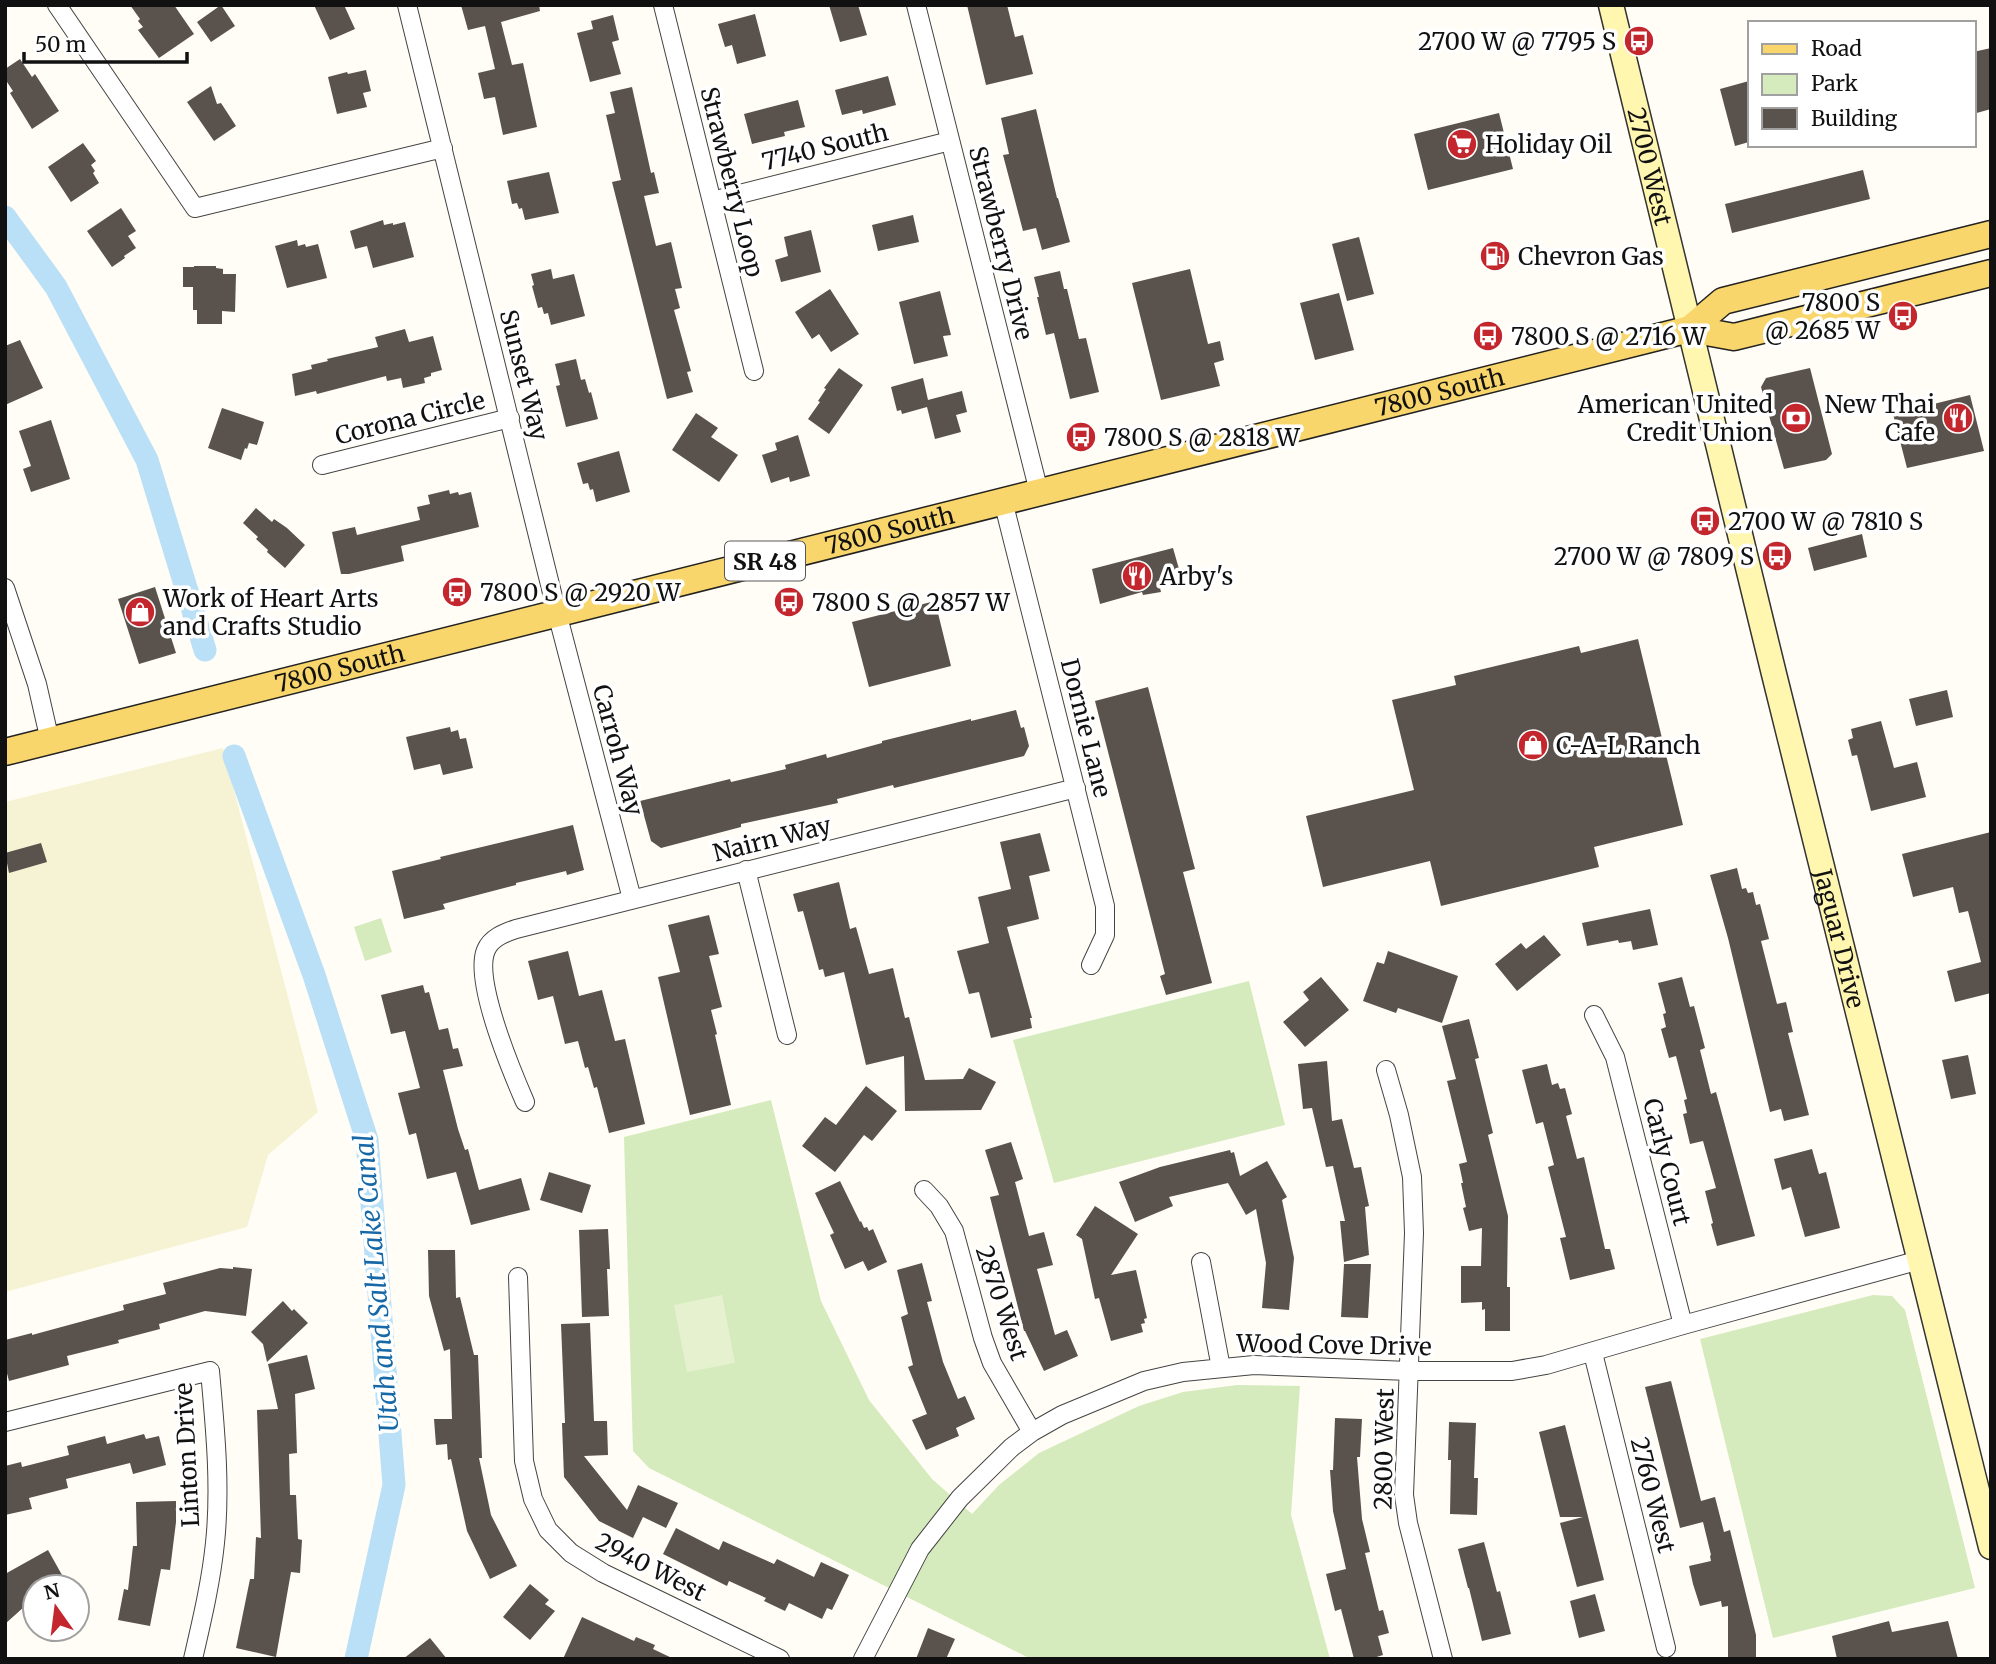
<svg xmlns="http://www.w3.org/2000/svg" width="1996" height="1664" font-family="Merriweather,serif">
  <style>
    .farmland { fill: #f6f3d4 }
    .green { fill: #d5ebbd }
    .pitch { fill: #e6f2cf }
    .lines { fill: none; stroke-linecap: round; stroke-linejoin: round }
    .canal { stroke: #b9e0f7; stroke-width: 23 }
    .building { fill: #5a524d }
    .street-casing { stroke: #444; stroke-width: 20 }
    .secondary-casing { stroke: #333; stroke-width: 27 }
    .primary-casing { stroke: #222; stroke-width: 29 }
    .street { stroke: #fff; stroke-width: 18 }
    .secondary { stroke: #fff6b0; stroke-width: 24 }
    .primary { stroke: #f9d66b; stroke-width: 26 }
    .labels { text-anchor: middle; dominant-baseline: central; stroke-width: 7; stroke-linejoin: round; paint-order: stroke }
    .shield { fill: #fff; stroke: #585858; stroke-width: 2 }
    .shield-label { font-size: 23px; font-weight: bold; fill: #111 }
    .poi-label { font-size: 24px; fill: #111; stroke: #fff; text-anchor: start }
    .street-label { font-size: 24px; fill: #111; stroke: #fff }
    .water-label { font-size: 26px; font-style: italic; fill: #1768a6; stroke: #fff }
  </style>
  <rect width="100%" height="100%" fill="#fffdf5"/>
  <path class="farmland" d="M223,748L318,1112L268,1155L247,1227L5,1292V802Z"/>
  <path class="green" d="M381,918L392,952L365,961L354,927Z
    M1249,981L1285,1125L1054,1183L1013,1040Z
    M771,1100L821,1301L869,1400L932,1479L972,1514L999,1485L1039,1453L1139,1406L1183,1392L1237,1385L1300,1386L1291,1515L1330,1659H1031L649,1468L633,1451L624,1137Z
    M1873,1295L1892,1296L1905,1310L1975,1588L1773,1638L1700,1339Z"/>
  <path class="pitch" d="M722,1295L735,1363L687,1372L674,1305Z"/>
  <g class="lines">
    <path class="canal" d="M5,217L56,287L147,460L205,650
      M234,756L314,975L367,1140L394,1485L356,1659"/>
  </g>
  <path class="building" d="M130,5H174L194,34L159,58L138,30L143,27L138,21L140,19Z
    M221,5L235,26L211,42L197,22Z
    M314,5H344L355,29L330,40Z
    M461,5H539L540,11L501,22L512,65L523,63L537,127L503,135L495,97L484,99L478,73L495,69L485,26L468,30Z
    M829,5H858L867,35L840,42Z
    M967,5H1007L1015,37L1023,35L1033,74L986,85Z
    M755,14L766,56L737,64L732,45L725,47L718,24Z
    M613,15L619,40L612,42L621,74L590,82L577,33L593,29L591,21Z
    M1991,48V109L1973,114V52Z
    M20,59L32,77L35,74L59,111L32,129L10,93L13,91L5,79V69Z
    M366,70L371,91L363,93L367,107L337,114L328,77L347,72L348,74Z
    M888,76L896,105L863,114L862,110L842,115L835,90Z
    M1749,81V142L1735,146L1720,89Z
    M211,86L217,104L221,103L236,126L214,141L187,102Z
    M632,87L651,173L654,172L659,193L644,196L656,246L671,242L682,288L675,289L680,308L674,310L691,371L687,372L693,392L667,399L612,182L621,180L606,115L615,113L610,92Z
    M798,100L805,127L784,132L785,136L752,144L744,114Z
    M1036,109L1057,198H1058L1070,242L1042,250L1036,228L1023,231L1003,155L1009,154L1001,118Z
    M1499,113L1513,169L1428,190L1414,134Z
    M83,143L96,161L91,165L95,171L93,173L99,183L71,202L48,167Z
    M1863,170L1870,199L1732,233L1725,204Z
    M549,172L559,213L525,220L522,208L519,209L517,203L512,204L507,181Z
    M121,208L136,231L128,236L136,248L124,256L125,258L112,267L87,231Z
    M913,215L919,242L878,251L872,225Z
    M383,220L384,225L393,223V225L405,222L414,257L373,268L367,246L355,249L350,231Z
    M811,230L821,272L781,282L775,260L788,256L784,237Z
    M1359,237L1374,294L1347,301L1332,244Z
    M297,240L298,246L305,244L306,247L318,244L327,278L287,288L275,246Z
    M194,266H216V268L223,269V274H236L235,312L222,311V324H197V310H193V287H183V267H194Z
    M551,269L553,279L574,274L585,316L551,325L548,313L544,314L542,307L538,308L532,286L534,285L531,274Z
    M1190,269L1208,344L1220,341L1224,360L1214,363L1220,386L1161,400L1132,283Z
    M1060,271L1064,289H1067L1079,339L1086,338L1099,392L1070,399L1054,333L1046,335L1037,297H1039L1034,277Z
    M830,289L859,334L831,352L819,334L812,339L795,312Z
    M940,291L951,335L943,336L948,356L914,364L899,302Z
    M1339,293L1354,350L1315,360L1300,303Z
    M405,329L409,342L433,336L442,370L431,373V376L424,378L425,383L403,388L401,378L387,381L386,376L317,394L316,391L295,396L292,374L312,369L311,365L328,361L327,359L378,347L375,337Z
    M20,340L43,388L5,405V346Z
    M576,359L581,380L585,379L589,393L591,392L598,419L566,427L556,386L560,385L555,364Z
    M839,368L863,385L829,434L808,419L820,402L818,401L826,389L824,388Z
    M1810,368L1832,454L1826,460L1784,469L1761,387L1766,378Z
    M923,378L928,400L962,391L967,412L956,415L961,432L935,439L927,407L902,414L901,410L897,411L891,387Z
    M1970,395L1984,451L1907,468L1893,414Z
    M222,408L264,422L257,445L249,443L247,449L245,448L241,460L208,448Z
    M696,413L718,428L711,437L738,455L719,482L672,450Z
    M51,420L70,479L31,492L23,469L31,466L19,431Z
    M798,435L810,476L790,482L789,477L771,483L762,455L777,450L775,443Z
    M619,451L630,492L596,502L593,489L590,490L588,483L583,484L577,463Z
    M449,490L450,494L458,492L459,495L471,492L479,527L401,546L404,561L349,574H341L332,532L355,527L357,535L420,520L417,507L430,504L428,495Z
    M256,508L272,522L274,519L287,528L305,545L285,568L267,552L268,550L256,539L258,537L243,523Z
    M1862,534L1867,557L1814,571L1808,548Z
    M1173,548L1183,583L1160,588L1161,592L1143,595L1142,592L1100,604L1092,569Z
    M155,587L176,653L139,664L118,599Z
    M935,601L951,666L869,687L852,622Z
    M1638,639L1683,825L1594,847L1599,867L1441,906L1430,861L1323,887L1306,816L1414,790L1392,700L1456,685L1454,676L1579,646L1581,653Z
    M1148,687L1195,869L1183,872L1212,983L1166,995L1160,976L1165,974L1095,701Z
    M1947,690L1953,717L1916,726L1909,699Z
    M1016,710L1021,728L1024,727L1029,746L1024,756L894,788L893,785L837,799L838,803L741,824V827L661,848L651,841L640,801L730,779L731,782L786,769L785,765L826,754L827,758L882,743V741L971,719V721Z
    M1881,721L1894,768L1917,762L1926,797L1871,811L1857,755L1852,756L1848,740L1853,738L1851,729Z
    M450,727L451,732L458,730L460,739L466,738L473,768L443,775L440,764L414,770L406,737Z
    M573,825L584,870L567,875L566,871L516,883V885L443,904L445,909L404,919L392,871L441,859L440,857Z
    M1991,832V993L1955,1002L1947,971L1981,962L1968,911L1959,913L1953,887L1913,897L1902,854Z
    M1040,833L1050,871L1029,876L1039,919L1007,927L1032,1018H1030L1032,1028L991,1038L979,992L969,994L957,951L989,943L978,897L1011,889L1000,842Z
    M41,843L47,862L9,873L5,853Z
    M1737,868L1742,889L1746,888L1748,893L1753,892L1756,905L1760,904L1769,939L1761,941L1777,1004L1786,1002L1793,1032L1788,1033L1809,1115L1784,1121L1781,1109L1770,1112L1728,938L1710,875Z
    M839,882L850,929L856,927L869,974L893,968L905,1018L909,1017L925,1080L963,1079L969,1068L996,1082L981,1110L905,1111L904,1056L866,1065L844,972L825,977L823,969L819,970L803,911L798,912L793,894Z
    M1650,909L1658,945L1633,950L1631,941L1619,943L1618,940L1587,946L1582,923Z
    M709,915L719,954L709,956L722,1007L711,1010L717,1034L715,1035L731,1105L690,1115L658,977L680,972L668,925Z
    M1544,935L1561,955L1517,991L1495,964L1521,943L1526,949Z
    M568,951L579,996L602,990L615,1041L625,1039L645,1124L609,1133L597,1087L594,1088L588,1067L585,1068L578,1041L565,1044L553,996L538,1000L528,961Z
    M1388,951L1458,976L1442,1023L1398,1008L1396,1013L1363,1001L1377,962L1384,964Z
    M1321,977L1349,1010L1305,1047L1283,1022L1309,1000L1303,992Z
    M1682,977L1690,1007L1694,1006L1705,1048L1700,1050L1711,1094L1716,1092L1755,1236L1717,1246L1711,1224L1713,1223L1705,1191L1716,1188L1703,1141L1690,1144L1683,1114L1687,1113L1684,1100L1687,1099L1676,1056L1669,1058L1661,1029L1666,1027L1663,1014L1666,1013L1658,983Z
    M423,985L425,993L429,992L439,1030L448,1028L453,1049L458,1048L463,1066L443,1070L458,1129L465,1150L468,1149L479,1190L521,1178L530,1210L471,1225L456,1172L427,1179L416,1133L409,1135L398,1093L420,1088L405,1031L391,1034L381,995Z
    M1469,1019L1479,1058L1475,1059L1493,1133L1488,1135L1508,1216L1507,1287H1510V1331H1485V1309L1482,1310V1302L1461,1303V1266H1481L1482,1228L1469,1231L1463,1208L1466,1207L1461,1183H1463L1459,1164L1467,1162L1447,1081L1456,1079L1442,1026Z
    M1968,1055L1976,1094L1951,1099L1942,1060Z
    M1327,1061L1332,1121L1342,1119L1354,1168L1361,1167L1369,1206L1365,1207L1369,1255L1344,1262L1340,1221H1345L1333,1166L1326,1167L1312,1108L1303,1109L1298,1064Z
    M1547,1064L1552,1085L1558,1083L1560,1089L1565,1088L1572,1114L1566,1116L1577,1159L1584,1157L1605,1249H1610L1615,1269L1570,1280L1560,1238L1566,1237L1548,1167L1554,1165L1543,1122L1536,1124L1522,1070Z
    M866,1086L897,1111L872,1141L864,1135L835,1172L802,1146L825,1117L836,1125Z
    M1011,1142L1023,1179L1015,1182L1029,1236L1044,1232L1053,1265L1037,1269L1055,1335L1067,1330L1078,1356L1044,1371L1025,1331H1024L990,1197L999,1195L985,1150Z
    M1812,1149L1819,1174L1826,1172L1840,1228L1805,1237L1791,1187L1782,1190L1774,1159Z
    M1230,1150L1231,1153L1234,1152L1240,1176L1267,1161L1287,1197L1282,1200L1294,1258L1289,1310L1262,1308L1266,1263L1256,1209L1246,1215L1228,1183L1169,1197L1173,1206L1135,1222L1119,1182L1160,1167Z
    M549,1172L591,1185L582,1213L540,1200Z
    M840,1181L860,1222L861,1221L864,1228L867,1227L869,1231L873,1229L887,1262L868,1271L863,1261L845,1269L830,1235L834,1233L815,1193Z
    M1095,1206L1138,1234L1111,1275L1136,1270L1147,1318L1144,1319L1145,1323L1141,1324L1143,1332L1111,1341L1099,1298L1095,1299L1082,1239L1076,1235Z
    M608,1229L610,1269H607L609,1316L582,1317L579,1230Z
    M428,1250H455L456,1298L460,1297L474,1355H478L482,1458H479L491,1515L517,1566L490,1579L467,1531L451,1459L448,1460L447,1444L436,1445L434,1419H452L450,1349L444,1351L429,1296Z
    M922,1263L932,1301L927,1302L943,1362L958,1399L965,1396L975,1419L956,1428L959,1436L926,1450L912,1420L927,1414L908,1367L913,1365L901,1317L908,1314L897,1270Z
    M1344,1264H1371L1368,1318L1341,1317Z
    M233,1267L252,1269L246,1316L205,1311L159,1324L160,1329L118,1340L119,1343L67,1356L69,1365L9,1381L5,1366V1340L32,1333V1335L124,1310L123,1305L166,1294L163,1283L220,1268L233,1269Z
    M283,1301L292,1311L294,1309L308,1323L267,1362L263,1344L251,1332Z
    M590,1323L594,1421H607L608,1455L584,1456L627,1510L638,1485L678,1503L666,1528L643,1517L633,1538L599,1521L564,1477L562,1423H565L561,1324Z
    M307,1355L315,1389L295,1394L297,1453L289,1454L290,1495H296L298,1539L302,1540L300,1573L291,1572L276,1657L236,1648L250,1579H254L256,1537L261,1538L257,1410L278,1409L268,1364Z
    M1671,1381L1701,1501L1715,1497L1724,1532L1730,1530L1756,1635V1659H1728V1606L1722,1607L1721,1601L1700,1606L1693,1584L1689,1566L1711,1561L1710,1556L1711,1555L1703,1522L1680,1528L1645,1387Z
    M1335,1418L1362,1419L1360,1457H1357L1362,1519L1370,1552L1365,1553L1379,1611L1383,1610L1389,1633L1378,1636L1383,1655L1370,1659H1354L1341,1609L1335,1611L1326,1574L1346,1569L1333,1511L1330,1470H1333Z
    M1449,1422L1476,1423L1474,1478H1478L1477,1515L1450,1514L1451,1460H1448Z
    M1565,1425L1604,1580L1577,1587L1560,1523L1583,1517H1560L1539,1432Z
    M144,1434L146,1439L159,1436L166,1465L133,1474L130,1463L66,1479L68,1488L29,1498L32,1509L5,1515V1466L21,1462L22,1467L69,1455L67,1446L105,1436L107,1444Z
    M176,1501V1522L170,1570L161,1569L150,1626L118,1620L124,1589L128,1590L133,1546H137L136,1502Z
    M676,1528L719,1550L723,1541L774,1564L777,1559L814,1577L821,1562L849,1575L832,1610L827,1608L822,1619L789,1603L785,1611L764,1601L766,1598L729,1581L727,1586L663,1554Z
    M1484,1542L1497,1592L1500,1591L1511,1634L1482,1641L1469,1588H1468L1458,1549Z
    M48,1550L62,1575L52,1580L55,1587H35V1597L5,1624V1574Z
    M530,1584L549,1600L545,1604L555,1611L530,1640L503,1617Z
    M1595,1594L1605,1631L1579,1638L1570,1601Z
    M582,1617L634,1641L636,1637L655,1645L653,1649L674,1659H563Z
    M1889,1621L1892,1632L1948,1621L1958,1659H1837L1832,1636Z
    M928,1628L955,1639L946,1659H916Z
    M430,1638L447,1659H403Z"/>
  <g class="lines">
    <g class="street-casing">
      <path id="street" d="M57,5L195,208L443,148
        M407,5L557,613L632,899
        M663,5L754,371
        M916,5L1039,492
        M712,201L950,141
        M322,465L510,418
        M1003,501L1105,906V935L1091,965
        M5,588L37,684L50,741
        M746,870L787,1035
        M1594,1015L1615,1057L1683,1325
        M1386,1070L1399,1115L1412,1177L1414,1233L1404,1495L1408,1523L1443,1659
        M525,1102C512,1072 473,980 486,950C491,938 504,933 516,929L1076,788
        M924,1190L939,1206L954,1231L983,1338L992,1363L1032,1432
        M1201,1262L1221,1368
        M518,1277L524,1461L533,1499L548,1530L571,1553L603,1573L780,1659
        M1593,1353L1666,1648
        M5,1422L210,1371C215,1427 221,1486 215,1543C211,1582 202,1620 193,1659
        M863,1659L920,1549L960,1498L1012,1447L1032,1432L1062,1415L1144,1381L1183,1372L1254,1365L1409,1371H1512L1546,1365L1683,1325L1920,1260"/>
    </g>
    <g class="secondary-casing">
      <g id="secondary">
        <path id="s1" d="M1611,5L1774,674L1991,1547"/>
      </g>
    </g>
    <g class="primary-casing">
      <g id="primary">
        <path d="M1690,329L1723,301L1991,234"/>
        <path id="s2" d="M5,752L1690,329L1734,337L1991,273"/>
      </g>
    </g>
    <use href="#street" class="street"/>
    <use href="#secondary" class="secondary"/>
    <use href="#primary" class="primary"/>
  </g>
  <defs>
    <g id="bus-disc" transform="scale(1.575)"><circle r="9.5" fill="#c4262e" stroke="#fff"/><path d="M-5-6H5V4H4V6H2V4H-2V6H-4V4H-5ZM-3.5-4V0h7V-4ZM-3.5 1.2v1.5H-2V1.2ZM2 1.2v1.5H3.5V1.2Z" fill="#fff"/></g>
    <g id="supermarket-disc" transform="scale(1.575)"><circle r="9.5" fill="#c4262e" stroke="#fff"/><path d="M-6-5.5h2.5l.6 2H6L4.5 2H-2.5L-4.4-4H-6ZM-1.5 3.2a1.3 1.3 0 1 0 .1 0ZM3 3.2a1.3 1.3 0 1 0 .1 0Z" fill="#fff"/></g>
    <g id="fuel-disc" transform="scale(1.575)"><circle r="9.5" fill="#c4262e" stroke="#fff"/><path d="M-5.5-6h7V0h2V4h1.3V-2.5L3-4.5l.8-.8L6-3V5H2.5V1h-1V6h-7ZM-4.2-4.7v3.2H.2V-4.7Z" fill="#fff"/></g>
    <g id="bank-disc" transform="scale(1.575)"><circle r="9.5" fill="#c4262e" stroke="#fff"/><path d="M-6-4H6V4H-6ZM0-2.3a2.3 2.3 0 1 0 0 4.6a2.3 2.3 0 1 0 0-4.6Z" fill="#fff"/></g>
    <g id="restaurant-disc" transform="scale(1.575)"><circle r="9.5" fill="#c4262e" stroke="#fff"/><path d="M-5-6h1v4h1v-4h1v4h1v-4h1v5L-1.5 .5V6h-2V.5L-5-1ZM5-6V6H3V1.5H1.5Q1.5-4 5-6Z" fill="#fff"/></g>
    <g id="shop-disc" transform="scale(1.575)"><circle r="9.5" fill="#c4262e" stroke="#fff"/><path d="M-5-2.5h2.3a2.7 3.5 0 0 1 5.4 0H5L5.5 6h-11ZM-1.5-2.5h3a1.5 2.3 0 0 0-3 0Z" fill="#fff"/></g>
  </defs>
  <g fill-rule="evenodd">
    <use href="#bus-disc" x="1639" y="41"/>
    <use href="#supermarket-disc" x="1462" y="144"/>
    <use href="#fuel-disc" x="1495" y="256"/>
    <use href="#bus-disc" x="1903" y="316"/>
    <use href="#bus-disc" x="1488" y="336"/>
    <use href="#bank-disc" x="1796" y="418"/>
    <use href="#restaurant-disc" x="1958" y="418"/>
    <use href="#bus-disc" x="1081" y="437"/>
    <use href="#bus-disc" x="1705" y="521"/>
    <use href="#bus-disc" x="1777" y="556"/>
    <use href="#restaurant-disc" x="1137" y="576"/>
    <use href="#bus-disc" x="457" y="592"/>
    <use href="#bus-disc" x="789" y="602"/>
    <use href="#shop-disc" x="140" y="612"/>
    <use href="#shop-disc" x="1533" y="745"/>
  </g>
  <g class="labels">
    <rect class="shield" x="725" y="541.5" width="80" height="39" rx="5"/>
    <g class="shield-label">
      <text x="765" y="561">SR 48</text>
    </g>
    <g class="poi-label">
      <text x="1616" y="41" text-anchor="end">2700 W @ 7795 S</text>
      <text x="1485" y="144">Holiday Oil</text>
      <text x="1518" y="256">Chevron Gas</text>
      <text x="1880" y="302" text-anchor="end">7800 S<tspan x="1880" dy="28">@ 2685 W</tspan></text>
      <text x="1511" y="336">7800 S @ 2716 W</text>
      <text x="1773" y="404" text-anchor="end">American United<tspan x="1773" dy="28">Credit Union</tspan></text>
      <text x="1935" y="404" text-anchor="end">New Thai<tspan x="1935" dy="28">Cafe</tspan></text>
      <text x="1104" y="437">7800 S @ 2818 W</text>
      <text x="1728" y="521">2700 W @ 7810 S</text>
      <text x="1754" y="556" text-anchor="end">2700 W @ 7809 S</text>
      <text x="1160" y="576">Arby's</text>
      <text x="480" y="592">7800 S @ 2920 W</text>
      <text x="163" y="598">Work of Heart Arts<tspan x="163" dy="28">and Crafts Studio</tspan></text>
      <text x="812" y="602">7800 S @ 2857 W</text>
      <text x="1556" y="745">C-A-L Ranch</text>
    </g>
    <g class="street-label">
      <text transform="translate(825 147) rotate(-14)">7740 South</text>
      <text stroke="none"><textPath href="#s1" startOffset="166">2700 West</textPath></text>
      <text transform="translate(732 182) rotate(76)">Strawberry Loop</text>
      <text transform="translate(1001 243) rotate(76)">Strawberry Drive</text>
      <text transform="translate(524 375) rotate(76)">Sunset Way</text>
      <text stroke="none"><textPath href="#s2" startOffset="1479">7800 South</textPath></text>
      <text transform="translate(410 418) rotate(-14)">Corona Circle</text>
      <text stroke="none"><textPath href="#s2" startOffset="912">7800 South</textPath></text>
      <text stroke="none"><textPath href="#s2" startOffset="345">7800 South</textPath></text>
      <text transform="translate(1086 728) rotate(76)">Dornie Lane</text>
      <text transform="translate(618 750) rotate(75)">Carroh Way</text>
      <text transform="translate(772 839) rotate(-14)">Nairn Way</text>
      <text stroke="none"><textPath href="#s1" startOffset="961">Jaguar Drive</textPath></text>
      <text transform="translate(1667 1162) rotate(76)">Carly Court</text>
      <text transform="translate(1002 1303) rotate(72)">2870 West</text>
      <text transform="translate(1334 1345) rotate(1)">Wood Cove Drive</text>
      <text transform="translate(1384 1449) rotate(-89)">2800 West</text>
      <text transform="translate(187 1455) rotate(-93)">Linton Drive</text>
      <text transform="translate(1653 1495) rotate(76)">2760 West</text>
      <text transform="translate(651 1567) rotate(27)">2940 West</text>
    </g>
    <g class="water-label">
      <text transform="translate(376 1283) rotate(-95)">Utah and Salt Lake Canal</text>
    </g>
  </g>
  <rect width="1996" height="1664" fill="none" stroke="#111111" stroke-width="14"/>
  <rect x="1748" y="21" width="228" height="126" fill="#ffffff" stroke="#a0a0a0" stroke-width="2"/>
  <rect x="1762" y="44" width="35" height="10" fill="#f9d66b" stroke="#a0a0a0" stroke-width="2"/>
  <text x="1811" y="56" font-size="21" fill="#111111">Road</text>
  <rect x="1762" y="74" width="35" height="21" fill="#d5ebbd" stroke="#a0a0a0" stroke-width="2"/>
  <text x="1811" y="91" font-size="21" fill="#111111">Park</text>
  <rect x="1762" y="108" width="35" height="21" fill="#5a524d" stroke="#a0a0a0" stroke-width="2"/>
  <text x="1811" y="126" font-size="21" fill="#111111">Building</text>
  <g transform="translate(56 1608) rotate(346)"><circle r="33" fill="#ffffff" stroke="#a0a0a0" stroke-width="2"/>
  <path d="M0-5L12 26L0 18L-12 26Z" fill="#c4262e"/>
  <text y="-10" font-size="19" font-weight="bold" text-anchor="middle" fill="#111111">N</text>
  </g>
  <path d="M24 52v10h163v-10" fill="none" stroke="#111111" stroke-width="3.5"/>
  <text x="35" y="52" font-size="21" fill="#111111" stroke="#ffffff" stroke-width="5" paint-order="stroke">50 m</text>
</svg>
